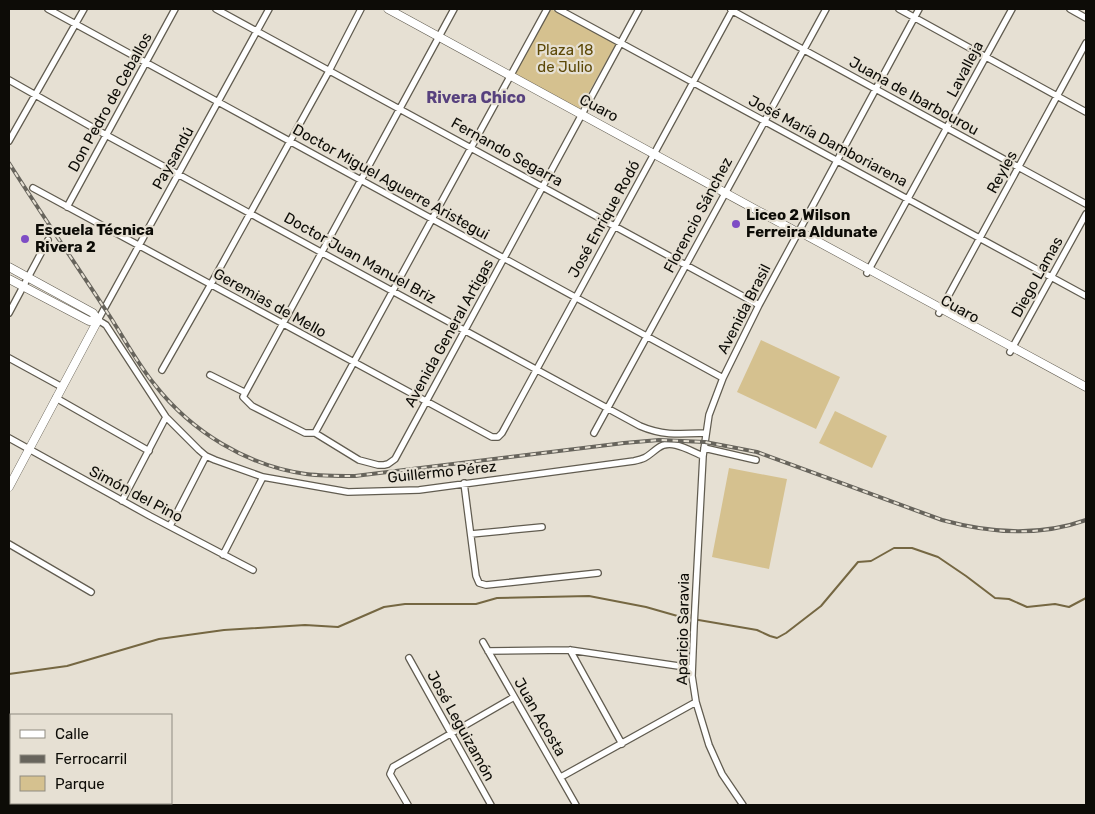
<svg xmlns="http://www.w3.org/2000/svg" width="1095" height="814" font-family="Rubik,sans-serif">
  <style>
    .green { fill: #d5c18f }
    .lines { fill: none; stroke-linecap: round; stroke-linejoin: round }
    .stream { stroke: #756742; stroke-width: 2 }
    .street-casing { stroke: #615c50; stroke-width: 8 }
    .secondary-casing { stroke: #615c50; stroke-width: 9 }
    .street { stroke: #fff; stroke-width: 5.5 }
    .secondary { stroke: #fff; stroke-width: 8 }
    .rail-casing { stroke: #67645c; stroke-width: 4 }
    .rail { stroke: #e6e0d3; stroke-width: 2; stroke-dasharray: 5.5; stroke-linecap: butt }
    .poi-dot { fill: #7e4dc5; stroke: #e6e0d3; stroke-width: 2 }
    .labels { text-anchor: middle; dominant-baseline: central; stroke-width: 4.5; stroke-linejoin: round; paint-order: stroke }
    .park-label { font-size: 15px; fill: #5c4806; stroke: #e6e0d3 }
    .street-label { font-size: 15px; fill: #0d0c07; stroke: #e6e0d3 }
    .poi-label { font-size: 15px; font-weight: bold; fill: #0d0c07; stroke: #e6e0d3; text-anchor: start }
    .neighbourhood-label { font-size: 16px; font-weight: bold; fill: #57417e; stroke: #e6e0d3 }
  </style>
  <rect width="100%" height="100%" fill="#e6e0d3"/>
  <path class="green" d="M551,9L616,44L579,110L515,74Z
    M761,340L840,377L816,429L737,392Z
    M835,411L887,436L872,468L819,443Z
    M729,468L787,479L769,569L712,557Z"/>
  <g class="lines">
    <path class="stream" d="M9,674L67,666L159,639L224,630L305,625L338,627L384,607L405,604H476L497,598L589,596L646,607L681,617L757,630L770,636L777,638L786,633L821,606L858,562L871,561L894,548H912L938,557L966,576L995,598L1009,599L1027,607L1055,604L1069,607L1086,598"/>
    <g class="street-casing">
      <path id="street" d="M48,9L723,378
        M216,9L759,305
        M269,9L98,320L106,325L166,417L199,450L206,456L215,460L263,477L348,492L419,490L634,461C648,458 647,456 658,448C671,438 690,451 703,456
        M454,9L243,397L252,406L305,433H315L359,460L378,465H384L388,464L395,459L639,9
        M558,9L1086,296
        M899,9L1086,112
        M1070,9L1086,18
        M731,10L1086,204
        M9,80L106,135L640,426C663,436 681,434 706,433
        M9,141L84,9
        M33,188L492,437H498L502,433L733,9
        M67,207L175,9
        M867,273L1012,9
        M9,313L48,240
        M939,313L1086,43
        M1010,352L1086,214
        M9,358L62,387
        M162,370L211,284L329,71L361,9
        M210,375L244,392
        M56,398L149,451
        M315,433L547,9
        M594,433L826,9
        M9,438L150,516L253,570
        M704,448L756,460
        M464,483L476,576L479,583L486,585L598,573
        M122,501L166,417
        M170,526L206,456
        M471,534L542,527
        M9,544L91,592
        M223,555L263,477
        M483,642L576,805
        M570,650L622,744
        M488,651L570,650L692,668
        M409,658L491,805
        M561,777L696,702
        M408,805L390,774L393,767L514,697
        M743,805L722,774L709,745L696,702L692,676L694,626L703,456L709,415L723,378L759,305L919,9"/>
    </g>
    <g class="secondary-casing">
      <path id="secondary" d="M388,9L797,232L802,233L1086,387
        M9,267L93,313L98,320
        M9,279L89,321L98,320
        M9,487L98,320"/>
    </g>
    <use href="#street" class="street"/>
    <use href="#secondary" class="secondary"/>
    <g class="rail-casing">
      <path id="rail" d="M9,163C40,212 73,260 105,309C122,334 136,362 155,385C191,431 247,466 306,474C322,476 338,476 355,476L624,443L659,440L705,442L757,452L942,520C989,533 1039,537 1086,520"/>
    </g>
    <use href="#rail" class="rail"/>
  </g>
  <g class="poi-dot">
    <circle cx="736" cy="224" r="5"/>
    <circle cx="25" cy="239" r="5"/>
  </g>
  <g class="labels">
    <g class="park-label">
      <text x="565" y="50">Plaza 18<tspan x="565" dy="17">de Julio</tspan></text>
    </g>
    <g class="street-label">
      <text transform="translate(965 69) rotate(-62)">Lavalleja</text>
      <text transform="translate(914 96) rotate(29)">Juana de Ibarbourou</text>
      <text transform="translate(110 102) rotate(-61)">Don Pedro de Ceballos</text>
      <text transform="translate(599 108) rotate(28)">Cuaro</text>
      <text transform="translate(828 141) rotate(28)">José María Damboriarena</text>
      <text transform="translate(507 152) rotate(29)">Fernando Segarra</text>
      <text transform="translate(173 158) rotate(-61)">Paysandú</text>
      <text transform="translate(1002 172) rotate(-61)">Reyles</text>
      <text transform="translate(391 182) rotate(29)">Doctor Miguel Aguerre Aristegui</text>
      <text transform="translate(698 215) rotate(-62)">Florencio Sánchez</text>
      <text transform="translate(604 219) rotate(-61)">José Enrique Rodó</text>
      <text transform="translate(360 258) rotate(29)">Doctor Juan Manuel Briz</text>
      <text transform="translate(1037 277) rotate(-61)">Diego Lamas</text>
      <text transform="translate(270 303) rotate(29)">Geremias de Mello</text>
      <text transform="translate(744 309) rotate(-63)">Avenida Brasil</text>
      <text transform="translate(960 309) rotate(29)">Cuaro</text>
      <text transform="translate(449 333) rotate(-61)">Avenida General Artigas</text>
      <text transform="translate(442 472) rotate(-6)">Guillermo Pérez</text>
      <text transform="translate(136 494) rotate(28)">Simón del Pino</text>
      <text transform="translate(683 629) rotate(-89)">Aparicio Saravia</text>
      <text transform="translate(540 717) rotate(60)">Juan Acosta</text>
      <text transform="translate(461 726) rotate(61)">José Leguizamón</text>
    </g>
    <g class="poi-label">
      <text x="746" y="215">Liceo 2 Wilson<tspan x="746" dy="17">Ferreira Aldunate</tspan></text>
      <text x="35" y="230">Escuela Técnica<tspan x="35" dy="17">Rivera 2</tspan></text>
    </g>
    <g class="neighbourhood-label">
      <text x="476" y="97">Rivera Chico</text>
    </g>
  </g>
  <rect width="1095" height="814" fill="none" stroke="#0d0c07" stroke-width="20"/>
  <rect x="10" y="714" width="162" height="90" fill="#e6e0d3" stroke="#8f8b81"/>
  <rect x="20" y="730" width="25" height="8" fill="#ffffff" stroke="#8f8b81"/>
  <text x="55" y="739" font-size="15" fill="#0d0c07">Calle</text>
  <rect x="20" y="755" width="25" height="8" fill="#67645c" stroke="#8f8b81"/>
  <text x="55" y="764" font-size="15" fill="#0d0c07">Ferrocarril</text>
  <rect x="20" y="776" width="25" height="15" fill="#d5c18f" stroke="#8f8b81"/>
  <text x="55" y="789" font-size="15" fill="#0d0c07">Parque</text>
</svg>
